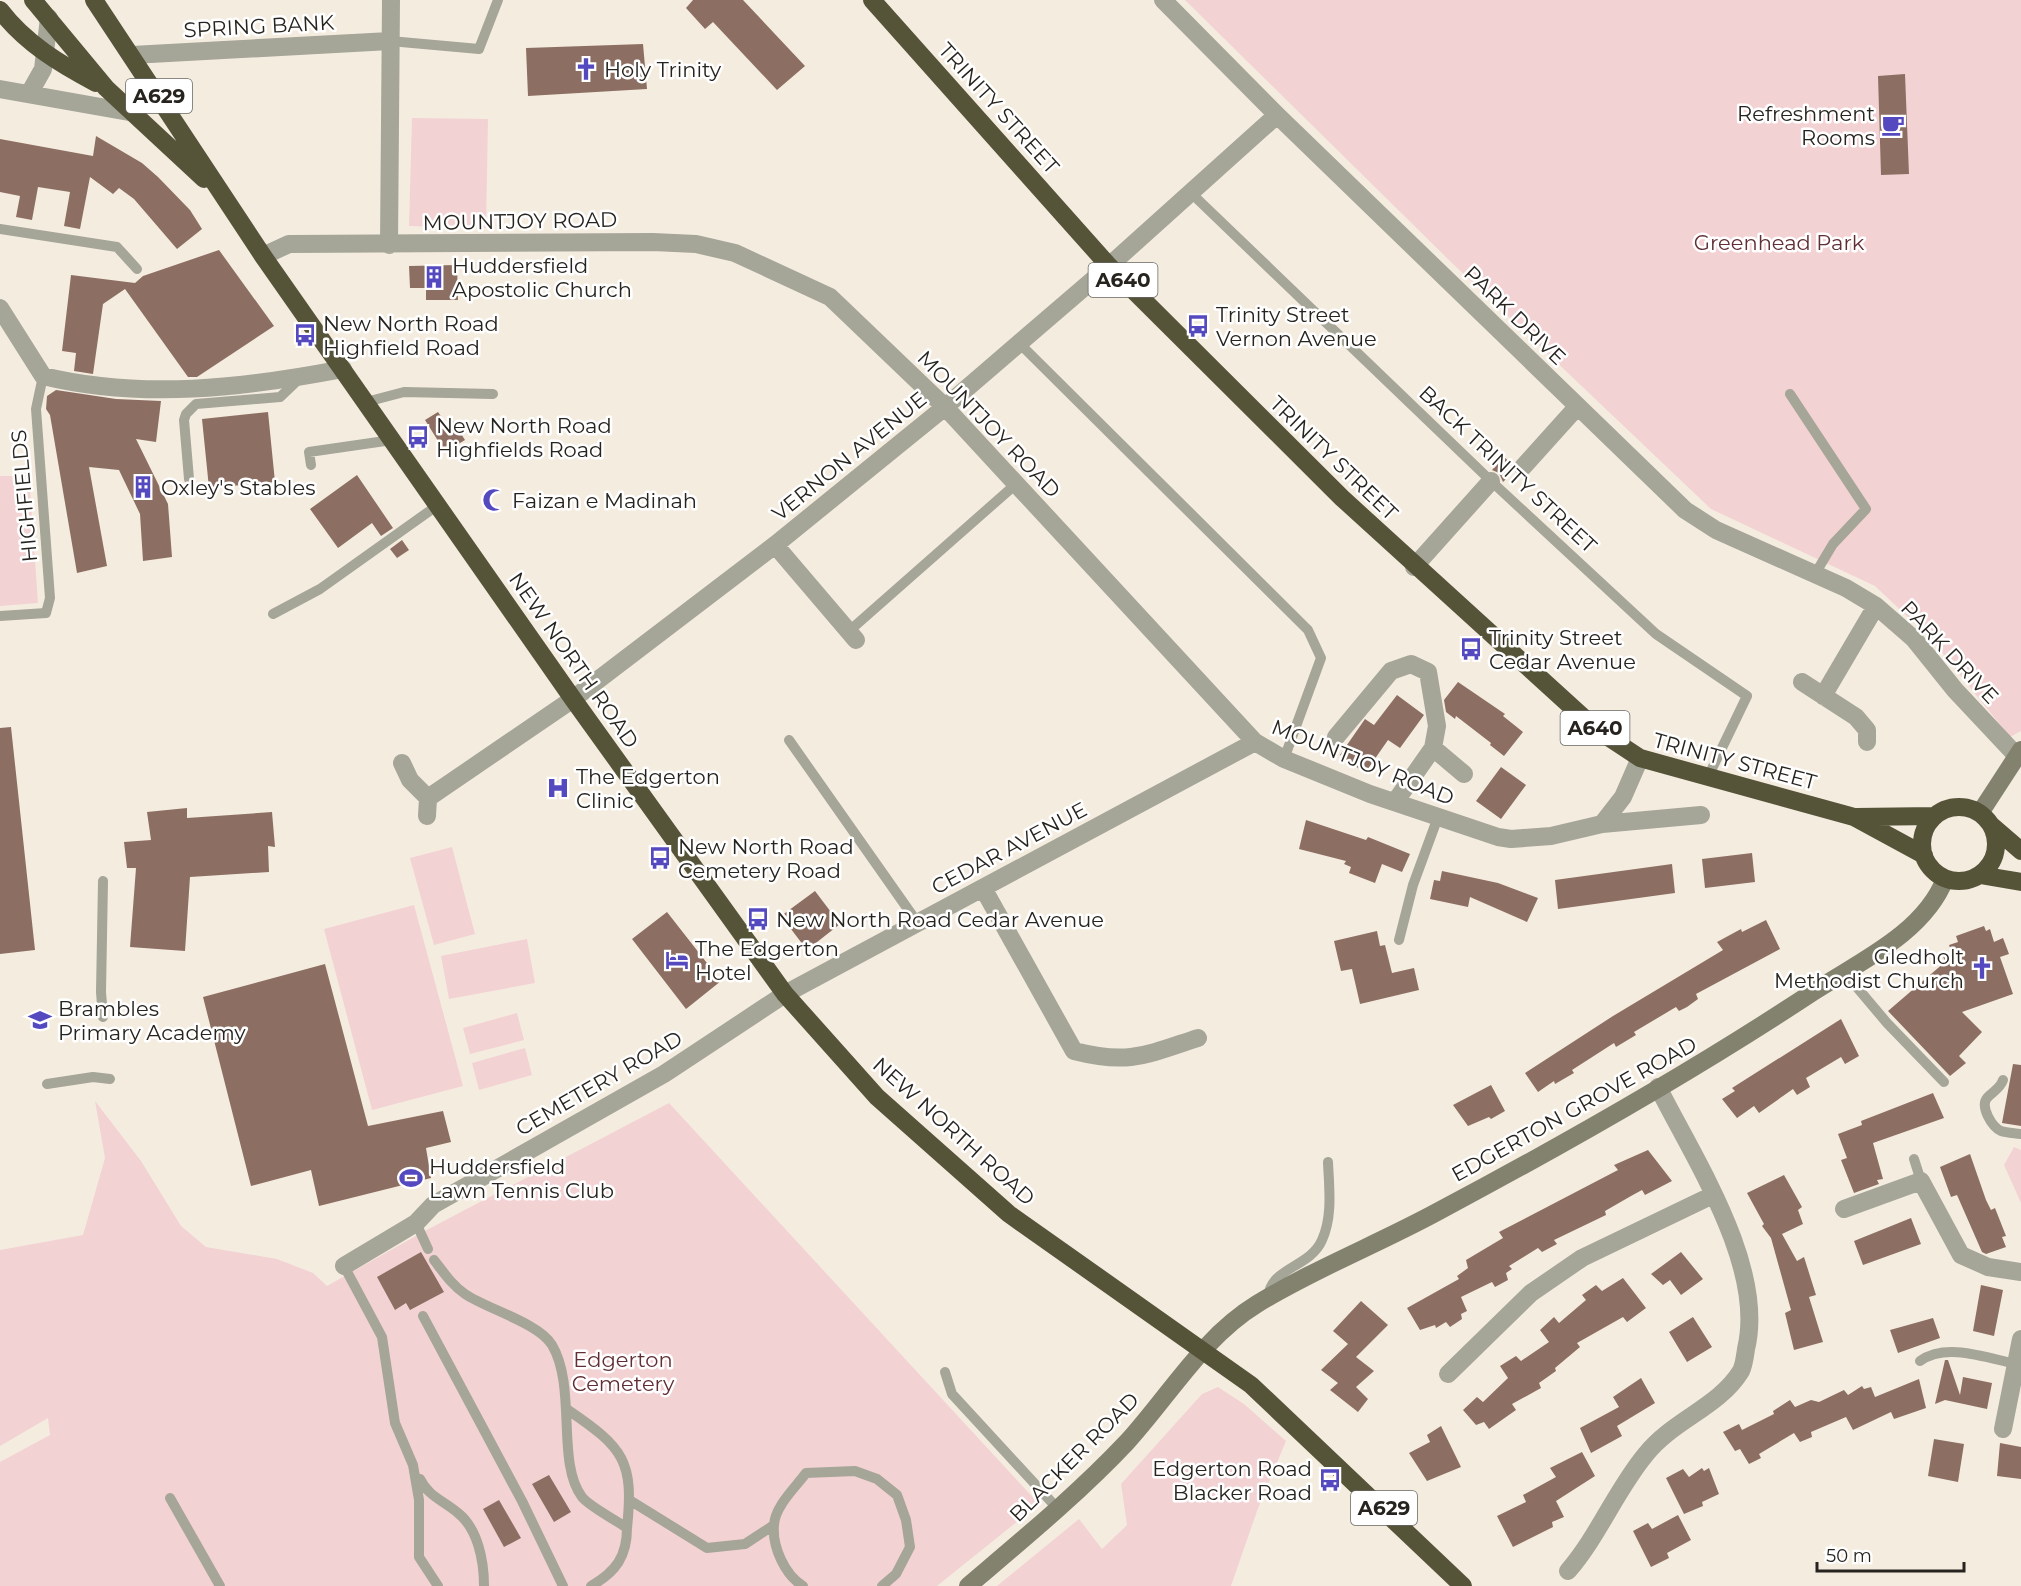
<svg xmlns="http://www.w3.org/2000/svg" width="2021" height="1586" font-family="Montserrat,sans-serif">
  <style>
    .green { fill: #f3d2d4 }
    .building { fill: #8c6f62 }
    .lines { fill: none; stroke-linecap: round; stroke-linejoin: round }
    .lane { stroke: #a5a598; stroke-width: 10 }
    .street { stroke: #a5a598; stroke-width: 18 }
    .secondary { stroke: #83826f; stroke-width: 18 }
    .highway { stroke: #555439; stroke-width: 18 }
    .labels { text-anchor: middle; dominant-baseline: central; stroke-width: 5; stroke-linejoin: round; paint-order: stroke }
    .shield { fill: #fff; stroke: #686662; stroke-width: 1.5 }
    .shield-label { font-size: 20px; font-weight: bold; fill: #27241f }
    .street-label { font-size: 21px; fill: #27241f; stroke: #fff }
    .poi-label { font-size: 21px; fill: #27241f; stroke: #fff; text-anchor: start }
    .park-label { font-size: 21px; fill: #602e34; stroke: #fff }
  </style>
  <rect width="100%" height="100%" fill="#f5ece0"/>
  <path class="green" d="M1185,0H2021V731L2010,737L1930,638L1875,586L1711,509L1451,262Z
    M412,118L488,119L486,228L409,226Z
    M0,476H29L38,603L0,606Z
    M452,847L475,934L434,945L410,858Z
    M414,905L463,1086L372,1110L324,929Z
    M527,939L535,983L449,999L441,956Z
    M517,1013L524,1040L470,1054L463,1028Z
    M525,1048L532,1075L479,1090L472,1063Z
    M95,1101L141,1161L181,1226L206,1247L277,1259L313,1273L327,1286L421,1233L669,1103L1039,1504L937,1586H0V1462L50,1435L48,1418L0,1446V1250L83,1235L105,1158Z
    M2014,1147L2021,1150V1203L2004,1165Z
    M1218,1387L1244,1404L1286,1441L1257,1511L1231,1586H997L1079,1519L1102,1549L1127,1525L1121,1484L1202,1394Z"/>
  <path class="building" d="M693,0H743L805,66L777,90L713,22L705,29L686,8Z
    M643,44L647,89L528,96L526,48Z
    M1905,74L1909,174L1881,175L1878,76Z
    M96,136L142,163L158,177L190,210L202,229L177,249L134,199L119,188L113,194L90,177L80,229L64,226L70,192L38,187L32,220L16,217L20,196L0,192V139L93,156Z
    M219,250L274,326L197,377H188L125,289L103,304L93,374L74,371L76,353L62,351L71,275L135,283L143,276Z
    M457,265L458,300H426V288H410L409,266Z
    M56,390L116,399L161,401L156,442L136,439L168,504L172,557L143,561L140,514L119,470L89,467L107,566L77,573L50,415L46,409L47,396Z
    M268,412L275,482L209,488L202,419Z
    M438,412L447,425L453,421L465,440L445,452L425,420Z
    M1504,457L1512,464L1513,472L1503,482L1499,473L1492,470Z
    M357,475L393,528L381,536L372,523L338,548L310,509Z
    M402,540L409,550L397,558L390,549Z
    M1458,682L1505,714L1503,716L1523,732L1504,756L1490,745L1491,743L1456,716L1455,719L1446,712L1444,700Z
    M1397,695L1424,715L1400,748L1388,740L1365,773L1340,755L1365,719L1374,725Z
    M11,727L35,950L0,954V728Z
    M1501,767L1526,785L1501,819L1476,801Z
    M187,808V818L272,812L275,847L268,846L269,872L190,877L185,951L130,947L136,868H127L124,842L151,840L147,812Z
    M1306,820L1366,840L1368,837L1410,854L1402,872L1382,864L1375,883L1349,873L1351,867L1344,864L1346,861L1299,849Z
    M1752,853L1755,882L1705,888L1702,859Z
    M1672,864L1675,893L1558,909L1555,880Z
    M1442,871L1498,883L1538,898L1527,922L1470,897L1468,907L1430,899L1434,880L1440,881Z
    M815,891L840,924L807,950L781,916Z
    M667,912L721,981L686,1009L632,939Z
    M1766,920L1780,949L1696,994L1698,999L1687,1007L1679,1011L1676,1007L1634,1032L1636,1035L1616,1047L1614,1043L1572,1070L1574,1073L1555,1084L1554,1081L1538,1092L1525,1073L1613,1016L1723,950L1717,942L1741,929L1742,932Z
    M1984,926L1986,931L1990,929L1994,942L2003,938L2009,954L2000,957L2013,994L1962,1012L1982,1032L1959,1056L1966,1063L1950,1076L1888,1011L1945,962L1943,956L1952,953L1949,945L1958,942L1956,936Z
    M1377,931L1380,946L1385,945L1392,973L1414,968L1419,990L1360,1004L1352,969L1341,971L1334,941Z
    M325,964L368,1126L443,1111L451,1142L426,1148L431,1178L319,1206L311,1170L251,1186L203,997Z
    M1841,1019L1859,1056L1845,1064L1841,1057L1806,1078L1810,1087L1797,1095L1793,1089L1759,1113L1754,1106L1737,1118L1722,1099L1735,1091L1732,1088Z
    M2013,1064L2021,1065V1126L2002,1123Z
    M1491,1085L1505,1111L1491,1119L1489,1117L1468,1126L1453,1105Z
    M1933,1093L1944,1118L1873,1143L1883,1179L1877,1180L1879,1184L1854,1193L1841,1160L1847,1158L1838,1134L1862,1125L1861,1121Z
    M1648,1150L1672,1181L1645,1195L1642,1190L1631,1196L1605,1211L1606,1215L1554,1240L1557,1244L1542,1252L1538,1248L1509,1266L1512,1269L1506,1273L1508,1280L1495,1287L1492,1282L1461,1297L1467,1311L1461,1314L1462,1319L1450,1327L1446,1322L1436,1328L1435,1325L1420,1330L1407,1308L1459,1279L1457,1276L1468,1268L1466,1260L1503,1238L1499,1232L1618,1170L1614,1165Z
    M1970,1154L1986,1200L1991,1210L1995,1208L2006,1236L2002,1237L2006,1247L1986,1254L1982,1252L1957,1195L1951,1197L1940,1167Z
    M1784,1175L1802,1207L1798,1210L1803,1224L1782,1234L1797,1261L1804,1257L1816,1295L1809,1297L1823,1342L1794,1350L1785,1313L1791,1310L1771,1238L1762,1226L1764,1224L1747,1193Z
    M1911,1218L1921,1244L1863,1265L1854,1241Z
    M421,1252L444,1292L410,1310L406,1303L395,1310L377,1277Z
    M1681,1252L1703,1279L1681,1295L1670,1280L1663,1285L1651,1274Z
    M1623,1278L1646,1308L1627,1322L1623,1317L1577,1343L1580,1347L1555,1368L1556,1371L1539,1383L1541,1388L1512,1404L1516,1410L1489,1429L1484,1422L1476,1425L1463,1410L1477,1397L1483,1402L1508,1378L1500,1366L1516,1356L1521,1361L1549,1342L1540,1330L1554,1317L1559,1323L1586,1300L1582,1295L1596,1285L1602,1291Z
    M1981,1285L2003,1290L1994,1336L1973,1331Z
    M1361,1301L1388,1325L1356,1357L1374,1371L1356,1387L1368,1399L1358,1412L1330,1390L1338,1383L1321,1370L1348,1344L1333,1331Z
    M1693,1317L1712,1347L1687,1362L1669,1332Z
    M1933,1318L1940,1338L1898,1353L1890,1330Z
    M1945,1360H1948L1960,1395L1963,1377L1992,1383L1987,1409L1945,1400L1935,1404Z
    M1641,1378L1655,1403L1617,1426L1622,1436L1591,1453L1580,1428L1619,1407L1613,1397Z
    M1919,1379L1926,1408L1894,1419L1891,1412L1853,1430L1846,1417L1811,1432L1812,1437L1800,1442L1794,1433L1759,1454L1761,1458L1749,1464L1740,1449L1735,1451L1723,1432L1739,1424L1742,1430L1774,1414L1773,1411L1790,1400L1795,1407L1811,1400L1819,1402L1844,1390L1848,1395L1862,1386L1864,1389L1871,1387L1875,1397Z
    M1441,1426L1461,1467L1427,1481L1409,1453L1430,1442L1427,1435Z
    M1934,1439L1964,1444L1958,1482L1928,1476Z
    M2000,1443L2021,1447V1479L1997,1476Z
    M1582,1452L1595,1476L1556,1501L1564,1517L1552,1522L1553,1527L1513,1547L1497,1516L1526,1502L1523,1495L1556,1477L1550,1468Z
    M1702,1468L1704,1471L1709,1468L1719,1494L1702,1502L1703,1506L1684,1514L1666,1478L1683,1469L1689,1477Z
    M549,1475L571,1512L554,1522L532,1484Z
    M499,1500L521,1538L504,1547L483,1509Z
    M1678,1515L1691,1540L1667,1553L1669,1558L1651,1567L1633,1531L1648,1523L1652,1529Z"/>
  <g class="lines">
    <path class="lane" d="M390,41L479,49L498,0
      M1190,192L1491,481L1656,634L1747,696L1708,777
      M0,229L117,247L137,269
      M1019,343L1308,630L1321,658L1284,759
      M1790,394L1866,509L1833,544L1815,574
      M366,402L404,392L493,394
      M311,465L309,452L392,440
      M189,479L184,420L186,414L196,404L280,397L300,378
      M273,614L320,589L438,505
      M0,616L46,613L50,598L36,409L43,376
      M848,632L1016,484
      M789,740L917,922
      M1399,940L1413,885L1438,817
      M1844,972L1887,1023L1944,1082
      M103,1017L101,992L103,881
      M2003,1080C2000,1089 1993,1091 1987,1098C1980,1107 1992,1127 2001,1131C2007,1133 2015,1133 2021,1134
      M47,1084L93,1077L110,1079
      M1914,1159L1921,1181
      M416,1223L428,1249
      M434,1260C444,1273 452,1285 465,1294C487,1309 539,1323 552,1345C577,1387 556,1463 582,1497C590,1507 616,1520 627,1528C627,1556 616,1572 591,1586
      M344,1266L382,1337L395,1423L413,1465L419,1500V1557L438,1586
      M1268,1298C1270,1267 1310,1268 1322,1240C1333,1216 1329,1187 1328,1162
      M423,1316L522,1501L563,1586
      M1920,1361C1946,1342 1987,1358 2016,1364
      M945,1372L952,1394L1057,1508
      M568,1410C624,1448 634,1461 627,1528
      M420,1479C428,1496 444,1501 458,1513C478,1529 484,1561 484,1586
      M170,1498L220,1586
      M631,1501L707,1548L745,1544L774,1525
      M803,1586C785,1575 772,1547 774,1525C775,1506 795,1488 806,1473L855,1471L877,1479L897,1495L906,1520L910,1547L896,1574L882,1586"/>
    <path class="street" d="M1163,0L1277,115L1685,510L1716,530L1846,588L1876,606L1914,639L1955,690L2016,755
      M132,55L390,41
      M0,89L129,112
      M29,94L43,69L49,18
      M389,245L391,0
      M263,256L289,244L653,242L696,244L735,253L830,297L945,407L1255,742L1284,759L1370,794L1498,837L1511,839L1551,836L1602,824L1701,815
      M0,308L43,376C142,400 244,388 343,369
      M1523,467L1577,407
      M775,545L856,640
      M1414,567L1491,481
      M1802,682L1856,717L1867,730V742
      M1823,696L1876,606
      M1336,737L1391,671L1411,664L1428,672L1437,726L1433,748L1395,802
      M1433,748L1464,774
      M402,763L410,780L428,798L427,816
      M428,798L573,699L775,545L945,407L1109,266L1277,115
      M1602,824L1623,797L1640,758
      M983,888L1074,1051C1129,1065 1146,1055 1198,1038
      M1844,1209L1921,1181L1961,1255L1988,1267L2021,1272
      M344,1266L416,1223L433,1205L664,1074L785,994L1255,742
      M1448,1374L1531,1293L1582,1258L1713,1195
      M2003,1429L2021,1339
      M1568,1571C1599,1535 1616,1490 1646,1454C1673,1420 1719,1407 1741,1371C1744,1365 1745,1356 1746,1349C1766,1267 1694,1159 1658,1087"/>
    <path class="secondary" d="M1980,813L2021,750
      M968,1586C1022,1540 1078,1494 1127,1442C1169,1396 1203,1337 1257,1304C1314,1269 1378,1244 1437,1212C1565,1144 1692,1072 1813,992C1859,962 1924,933 1945,879"/>
    <path class="highway" d="M33,0L106,88L204,179
      M94,0L263,256L573,699L785,994L877,1097L1009,1214L1251,1385L1463,1586
      M872,0L1109,266L1342,498L1596,729L1640,758L1854,817L1924,855
      M0,10C25,43 60,64 96,83
      M1922 844a37 37 0 1 1 74 0a37 37 0 1 1-74 0Z
      M1856,817L1935,816
      M1991,825L2021,851
      M1980,875L2021,882"/>
  </g>
  <defs>
    <g id="church-bare" transform="scale(1.8)"><path d="M-1.2-6h2.4v3.5h3.3v2.4h-3.3V6h-2.4V-.1h-3.3v-2.4h3.3Z" fill="#5549c0" stroke="#fff" stroke-width="2.5" paint-order="stroke"/></g>
    <g id="cafe-bare" transform="scale(1.8)"><path d="M-5.5-4.5H6V0H3Q3 3.5 0 3.5H-2.5Q-5.5 3.5-5.5 0ZM3-3.2v2h1.7v-2ZM-6 4.5H4V6H-6Z" fill="#5549c0" stroke="#fff" stroke-width="2.5" paint-order="stroke"/></g>
    <g id="building-bare" transform="scale(1.8)"><path d="M-4-6H4V6H1V3H-1V6H-4ZM-2.5-4.3h1.7v1.8h-1.7ZM.8-4.3h1.7v1.8H.8ZM-2.5-1h1.7V.8h-1.7ZM.8-1h1.7V.8H.8Z" fill="#5549c0" stroke="#fff" stroke-width="2.5" paint-order="stroke"/></g>
    <g id="bus-bare" transform="scale(1.8)"><path d="M-5-6H5V4H4V6H2V4H-2V6H-4V4H-5ZM-3.5-4V0h7V-4ZM-3.5 1.2v1.5H-2V1.2ZM2 1.2v1.5H3.5V1.2Z" fill="#5549c0" stroke="#fff" stroke-width="2.5" paint-order="stroke"/></g>
    <g id="mosque-bare" transform="scale(1.8)"><path d="M3.5-4.9A6 6 0 1 0 3.5 4.9A5 5 0 1 1 3.5-4.9Z" fill="#5549c0" stroke="#fff" stroke-width="2.5" paint-order="stroke"/></g>
    <g id="hospital-bare" transform="scale(1.8)"><path d="M-5-5h3v3.5h4V-5h3V5h-3V1.5h-4V5h-3Z" fill="#5549c0" stroke="#fff" stroke-width="2.5" paint-order="stroke"/></g>
    <g id="hotel-bare" transform="scale(1.8)"><path d="M-6-4.5h1.5V1H6V5H4.5V3h-9V5H-6ZM-4 0a1.8 1.8 0 1 1 3.6 0ZM.5 0V-2.5h3Q6-2.5 6 0Z" fill="#5549c0" stroke="#fff" stroke-width="2.5" paint-order="stroke"/></g>
    <g id="school-bare" transform="scale(1.8)"><path d="M0-5L7-2L0 1L-7-2ZM-4 1L0 2.5L4 1V4Q0 6-4 4Z" fill="#5549c0" stroke="#fff" stroke-width="2.5" paint-order="stroke"/></g>
    <g id="stadium-bare" transform="scale(1.8)"><path d="M0-5a6.5 5 0 1 0 0 10a6.5 5 0 1 0 0-10ZM-3.5-1.8h7v3.6h-7Z" fill="#5549c0" stroke="#fff" stroke-width="2.5" paint-order="stroke"/></g>
  </defs>
  <g fill-rule="evenodd">
    <use href="#church-bare" x="586" y="69"/>
    <use href="#cafe-bare" x="1893" y="125"/>
    <use href="#building-bare" x="434" y="277"/>
    <use href="#bus-bare" x="1198" y="326"/>
    <use href="#bus-bare" x="305" y="335"/>
    <use href="#bus-bare" x="418" y="437"/>
    <use href="#building-bare" x="143" y="487"/>
    <use href="#mosque-bare" x="494" y="500"/>
    <use href="#bus-bare" x="1471" y="649"/>
    <use href="#hospital-bare" x="558" y="788"/>
    <use href="#bus-bare" x="660" y="858"/>
    <use href="#bus-bare" x="758" y="919"/>
    <use href="#hotel-bare" x="677" y="960"/>
    <use href="#church-bare" x="1982" y="968"/>
    <use href="#school-bare" x="40" y="1020"/>
    <use href="#stadium-bare" x="411" y="1178"/>
    <use href="#bus-bare" x="1330" y="1480"/>
  </g>
  <g class="labels">
    <g class="shield">
      <rect x="126" y="79" width="66" height="34" rx="4.5"/>
      <rect x="1088.5" y="263" width="69" height="34" rx="4.5"/>
      <rect x="1560.5" y="711" width="69" height="34" rx="4.5"/>
      <rect x="1351" y="1491" width="66" height="34" rx="4.5"/>
    </g>
    <g class="shield-label">
      <text x="159" y="96">A629</text>
      <text x="1123" y="280">A640</text>
      <text x="1595" y="728">A640</text>
      <text x="1384" y="1508">A629</text>
    </g>
    <g class="street-label">
      <text transform="translate(259 26) rotate(-3)">SPRING BANK</text>
      <text transform="translate(999 108) rotate(48)">TRINITY STREET</text>
      <text transform="translate(520 221) rotate(-1)">MOUNTJOY ROAD</text>
      <text transform="translate(1515 315) rotate(44)">PARK DRIVE</text>
      <text transform="translate(989 424) rotate(46)">MOUNTJOY ROAD</text>
      <text transform="translate(849 456) rotate(-39)">VERNON AVENUE</text>
      <text transform="translate(1334 458) rotate(44)">TRINITY STREET</text>
      <text transform="translate(1508 469) rotate(43)">BACK TRINITY STREET</text>
      <text transform="translate(24 496) rotate(-95)">HIGHFIELDS</text>
      <text transform="translate(1950 652) rotate(47)">PARK DRIVE</text>
      <text transform="translate(574 660) rotate(55)">NEW NORTH ROAD</text>
      <text transform="translate(1735 761) rotate(15)">TRINITY STREET</text>
      <text transform="translate(1363 762) rotate(22)">MOUNTJOY ROAD</text>
      <text transform="translate(1009 848) rotate(-28)">CEDAR AVENUE</text>
      <text transform="translate(599 1083) rotate(-30)">CEMETERY ROAD</text>
      <text transform="translate(1574 1109) rotate(-29)">EDGERTON GROVE ROAD</text>
      <text transform="translate(954 1131) rotate(42)">NEW NORTH ROAD</text>
      <text transform="translate(1074 1457) rotate(-45)">BLACKER ROAD</text>
    </g>
    <g class="poi-label">
      <text x="604" y="69">Holy Trinity</text>
      <text x="1875" y="113" text-anchor="end">Refreshment<tspan x="1875" dy="24">Rooms</tspan></text>
      <text x="452" y="265">Huddersfield<tspan x="452" dy="24">Apostolic Church</tspan></text>
      <text x="1216" y="314">Trinity Street<tspan x="1216" dy="24">Vernon Avenue</tspan></text>
      <text x="323" y="323">New North Road<tspan x="323" dy="24">Highfield Road</tspan></text>
      <text x="436" y="425">New North Road<tspan x="436" dy="24">Highfields Road</tspan></text>
      <text x="161" y="487">Oxley's Stables</text>
      <text x="512" y="500">Faizan e Madinah</text>
      <text x="1489" y="637">Trinity Street<tspan x="1489" dy="24">Cedar Avenue</tspan></text>
      <text x="576" y="776">The Edgerton<tspan x="576" dy="24">Clinic</tspan></text>
      <text x="678" y="846">New North Road<tspan x="678" dy="24">Cemetery Road</tspan></text>
      <text x="776" y="919">New North Road Cedar Avenue</text>
      <text x="695" y="948">The Edgerton<tspan x="695" dy="24">Hotel</tspan></text>
      <text x="1964" y="956" text-anchor="end">Gledholt<tspan x="1964" dy="24">Methodist Church</tspan></text>
      <text x="58" y="1008">Brambles<tspan x="58" dy="24">Primary Academy</tspan></text>
      <text x="429" y="1166">Huddersfield<tspan x="429" dy="24">Lawn Tennis Club</tspan></text>
      <text x="1312" y="1468" text-anchor="end">Edgerton Road<tspan x="1312" dy="24">Blacker Road</tspan></text>
    </g>
    <g class="park-label">
      <text x="1779" y="242">Greenhead Park</text>
      <text x="623" y="1359">Edgerton<tspan x="623" dy="24">Cemetery</tspan></text>
    </g>
  </g>
  <path d="M1817 1562v9h147v-9" fill="none" stroke="#27241f" stroke-width="3"/>
  <text x="1826" y="1562" font-size="18" fill="#27241f" stroke="#ffffff" stroke-width="4.5" paint-order="stroke">50 m</text>
</svg>
